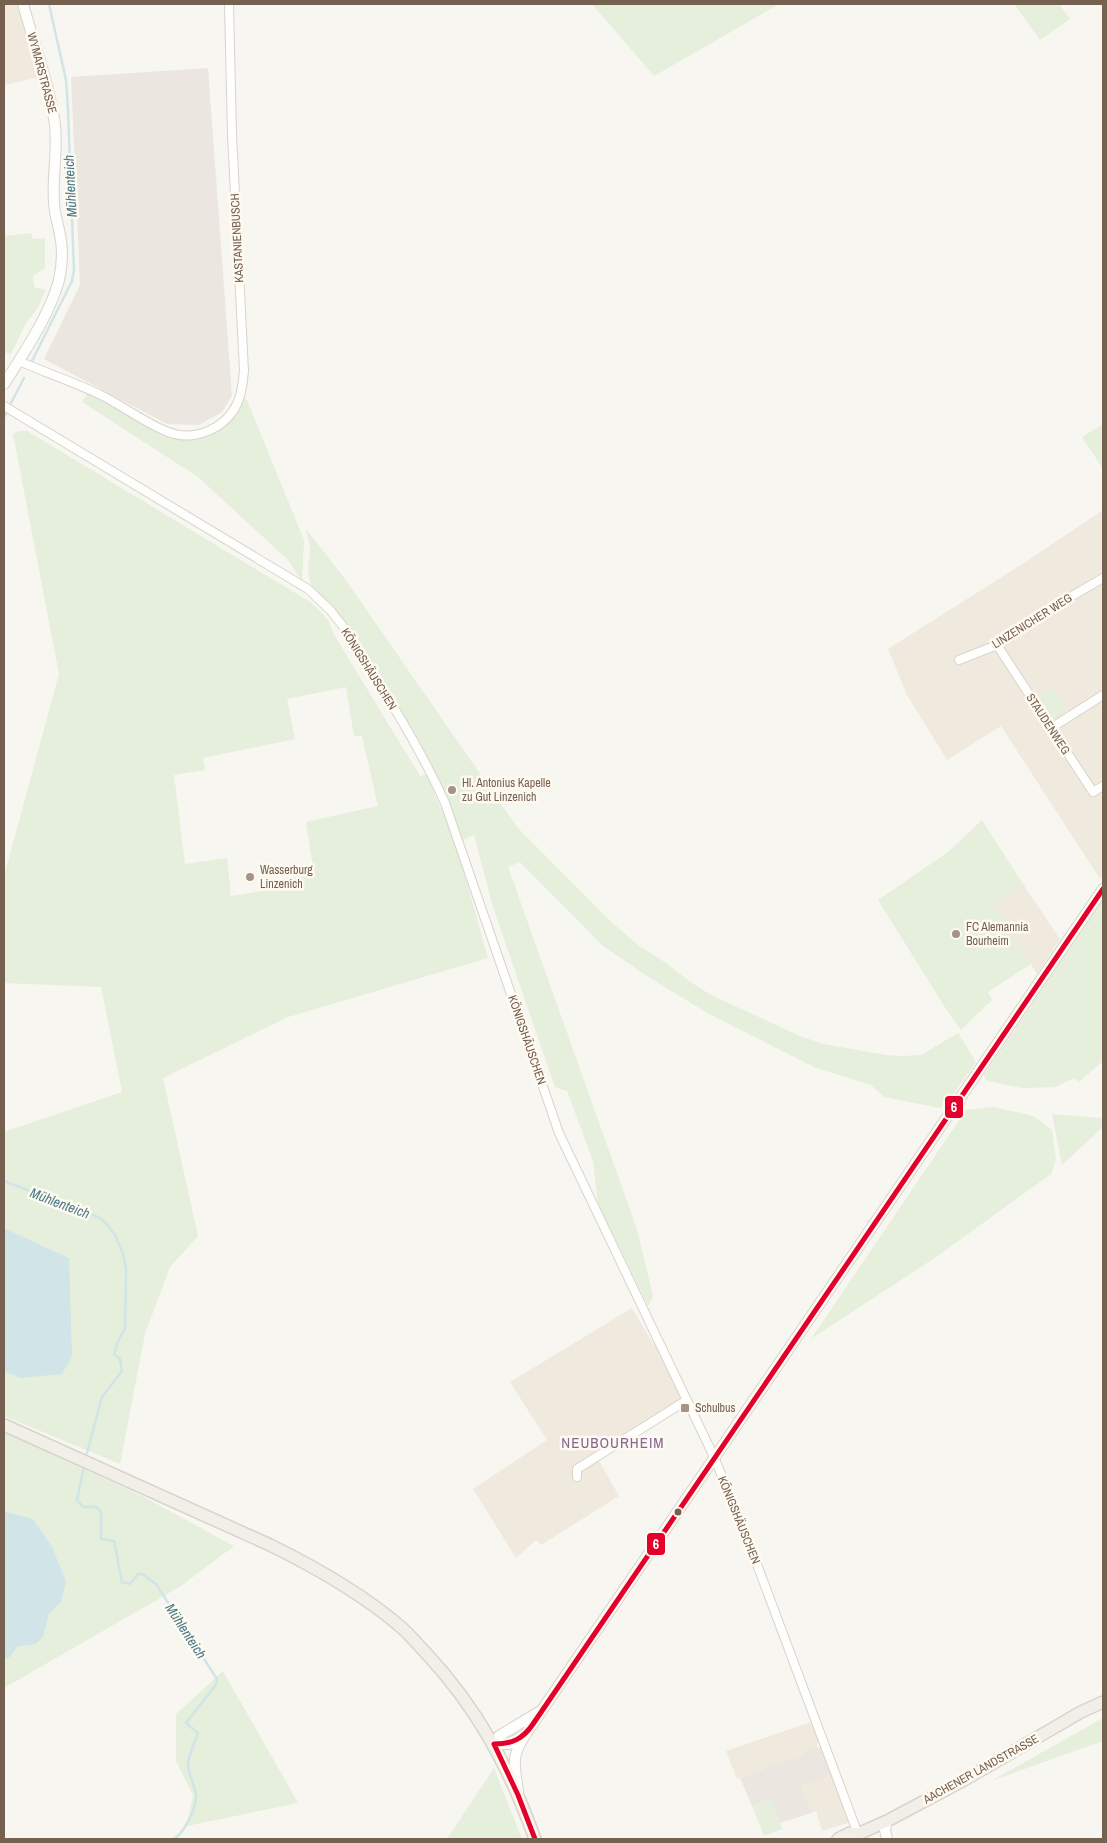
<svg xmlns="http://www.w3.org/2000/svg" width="1107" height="1843" font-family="'Archivo Narrow',sans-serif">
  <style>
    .residential { fill: #f0e9de }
    .industrial { fill: #ebe6e0 }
    .green { fill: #e5efdb; fill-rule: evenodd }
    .water { fill: #d1e4e8 }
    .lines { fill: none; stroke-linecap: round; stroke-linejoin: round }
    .stream { stroke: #d1e4e8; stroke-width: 2.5 }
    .street-casing { stroke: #d8d3cd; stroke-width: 10 }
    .secondary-casing { stroke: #d8d3cd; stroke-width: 12 }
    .primary-casing { stroke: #d9d3cc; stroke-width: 14 }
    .street { stroke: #fefefd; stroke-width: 8 }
    .secondary { stroke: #fefefd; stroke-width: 10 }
    .primary { stroke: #f2efe8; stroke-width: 11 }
    .bus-1-casing { stroke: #fefaf2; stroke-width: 9 }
    .bus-1 { stroke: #e4002b; stroke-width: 5 }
    .poi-dot { fill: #a49487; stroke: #fefaf2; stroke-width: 2 }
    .bus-dot { fill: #76604f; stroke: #fefaf2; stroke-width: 2 }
    .labels { text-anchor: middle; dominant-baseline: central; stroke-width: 5; stroke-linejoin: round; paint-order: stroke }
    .street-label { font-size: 12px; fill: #76604f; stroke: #fefaf2 }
    .poi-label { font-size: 12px; fill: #76604f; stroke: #fefaf2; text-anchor: start }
    .water-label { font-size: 14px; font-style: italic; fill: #497a88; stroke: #fefaf2 }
    .quarter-label { font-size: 15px; letter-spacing: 1px; fill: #866791; stroke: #fefaf2 }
    .line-badge { stroke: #fefaf2; stroke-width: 2 }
    .badge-label { font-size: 14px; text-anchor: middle; font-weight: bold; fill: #fff }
  </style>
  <rect width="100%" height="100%" fill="#f8f6f0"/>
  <path class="residential" d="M4,4H17L39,77L4,85Z
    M1103,510V875L1100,879L1001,726L947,760L907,695L888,649L1024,563Z
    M1023,884L1060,939L1037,974L994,905Z
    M632,1308L654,1345L662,1353L682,1397L685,1410L671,1414L598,1459L619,1496L541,1545L536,1540L516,1558L473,1489L547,1440L510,1382Z
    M811,1722L818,1740L817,1747L803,1753V1756L775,1764L737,1779L726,1751Z
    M833,1775L851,1822L822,1831L816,1811L811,1813L801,1786Z"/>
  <path class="industrial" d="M208,68L232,396L222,412L199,425L167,424L44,359L80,285L71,77Z
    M817,1747L822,1748L833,1775L801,1786L811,1813L780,1823L770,1799L752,1806L740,1778L775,1764L803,1756V1753Z"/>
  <path class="green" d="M592,4H779L654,76Z
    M1014,4H1059L1070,19L1040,40Z
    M32,233V239L45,238V268L33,276L34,287L46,290L38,308L26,323L11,354L4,352V236Z
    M88,392L158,432L204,435L246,398L304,540L302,581L287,559L198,477L82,402Z
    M1103,424V469L1082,437Z
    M19,431H27L312,603L329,621L333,633L420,776L426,774L456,844L488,958L288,1017L163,1078L198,1236L170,1267L145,1334L120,1464L4,1416V1371L20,1378L69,1258L4,1228V1132L122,1092L101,987L4,983V876L59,674L13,434ZM346,687L354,736H362L378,806L306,822L314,874L269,881L270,890L231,896L227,858L185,864L174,775L205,770L203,758L295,739L287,699Z
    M306,529L345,579L517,827L609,920L638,945L666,963L689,981L711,995L800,1036L823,1044L886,1055L903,1056L921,1055L958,1033L976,1062L952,1096L940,1108L884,1097L871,1085L814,1067L711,1015L650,978L603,946L520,862L508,867L637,1229L653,1296L648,1306L598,1203L593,1161L567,1091L555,1087L493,907L474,835L463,840L440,785L414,736L314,591C305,573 309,568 310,550C310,543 307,536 306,529Z
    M1053,687L1064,703L1062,705L1064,709L1067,707L1069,710L1054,719H1050L1037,696Z
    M982,820L1023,884L994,905L1031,964L988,992L992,1000L961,1030L946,1009L878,900L948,852Z
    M1103,899V1061L1079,1082L1074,1078L1055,1087L1022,1088L988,1081L985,1079L984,1075Z
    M994,1107L1033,1116L1052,1130L1056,1160L1051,1174L936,1257L811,1339L966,1110Z
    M1052,1114L1103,1118V1127L1062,1165Z
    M4,1432L142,1496L234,1546L181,1586L4,1688V1660L11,1656L17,1647L24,1646L43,1637L49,1614L61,1602L33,1519L4,1511Z
    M223,1671L298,1803L187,1826L193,1795L176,1761V1714Z
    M1103,1718V1741L991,1781Z
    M494,1768L522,1839H447Z
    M770,1798L782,1829L764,1836L752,1806Z"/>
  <path class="water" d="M4,1228L69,1258L72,1356L62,1374L20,1378L4,1371Z
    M4,1511L33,1519L52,1547L66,1581L61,1602L49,1614L43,1637L35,1644L17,1647L11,1656L4,1660Z"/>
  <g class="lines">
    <path class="stream" d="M32,361L72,281L74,270L68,109L66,80L49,4
      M11,403L24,378
      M4,417L6,414
      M4,1181L98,1217L106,1223L115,1235L123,1253L126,1270L125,1329L119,1339L114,1354L120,1359L122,1371L102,1397L87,1453
      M84,1467L77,1500L83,1507H97L101,1512V1539L114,1541L122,1582L130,1584L138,1574H143L156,1584L217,1679L216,1685L186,1723L198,1733C195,1743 189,1753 188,1764C188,1775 195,1784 196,1795C197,1806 184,1835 173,1839"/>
    <g class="street-casing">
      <path id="street" d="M19,361C46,373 74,382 101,395C123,406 145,423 168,432C194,442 225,429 237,404C242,394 243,382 244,371L232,134L229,4
        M4,406L308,589L330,610L342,625C379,683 417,741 445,803L559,1133L715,1459L749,1543L858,1834
        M997,645L1093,792L1103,786
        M959,660L997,645L1067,599L1103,578
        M1051,728L1103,695
        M577,1477V1469L687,1400"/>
    </g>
    <g class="secondary-casing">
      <path id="secondary" d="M4,384C23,355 50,314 59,280C62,266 63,249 60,235C58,223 54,213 54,201C52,176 58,151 55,125C49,84 34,44 23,4
        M524,1736L509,1744H494L499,1736L539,1712
        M518,1792C517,1781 514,1770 515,1759C517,1742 533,1725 542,1710L1103,889
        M887,1821L885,1830L887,1839"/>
    </g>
    <g class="primary-casing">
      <path id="primary" d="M4,1425L270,1545C317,1568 363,1594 402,1628C411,1636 418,1645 426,1653C478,1709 509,1767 535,1839
        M838,1839L850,1833L858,1834
        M853,1839L858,1834L887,1821L964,1780L1081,1712L1103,1702"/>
    </g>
    <use href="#street" class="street"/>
    <use href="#secondary" class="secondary"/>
    <use href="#primary" class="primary"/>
    <g class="bus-1-casing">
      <path id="bus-1" d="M494,1744C512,1744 523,1739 533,1724L1103,889
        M494,1744L518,1795L535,1839"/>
    </g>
    <use href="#bus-1" class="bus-1"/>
  </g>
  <g class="poi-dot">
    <circle cx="452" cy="790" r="5"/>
    <circle cx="250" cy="877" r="5"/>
    <circle cx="956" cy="934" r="5"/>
    <rect x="680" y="1403" width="10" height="10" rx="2.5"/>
  </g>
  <circle class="bus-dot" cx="678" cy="1512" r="4.5"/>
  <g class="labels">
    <g class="street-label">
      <text transform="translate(42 73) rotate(75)">WYMARSTRASSE</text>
      <text transform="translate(237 238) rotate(-93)">KASTANIENBUSCH</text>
      <text transform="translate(1032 621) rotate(-32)">LINZENICHER WEG</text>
      <text transform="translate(369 669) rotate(58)">KÖNIGSHÄUSCHEN</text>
      <text transform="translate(1048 724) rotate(57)">STAUDENWEG</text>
      <text transform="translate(527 1040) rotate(71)">KÖNIGSHÄUSCHEN</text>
      <text transform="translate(739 1520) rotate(68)">KÖNIGSHÄUSCHEN</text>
      <text transform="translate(981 1769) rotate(-29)">AACHENER LANDSTRASSE</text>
    </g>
    <g class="poi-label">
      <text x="462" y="783">Hl. Antonius Kapelle<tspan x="462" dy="14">zu Gut Linzenich</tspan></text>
      <text x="260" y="870">Wasserburg<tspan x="260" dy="14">Linzenich</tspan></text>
      <text x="966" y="927">FC Alemannia<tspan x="966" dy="14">Bourheim</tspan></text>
      <text x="695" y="1408">Schulbus</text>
    </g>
    <g class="water-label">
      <text transform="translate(70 186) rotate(-93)">Mühlenteich</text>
      <text transform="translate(60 1203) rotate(21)">Mühlenteich</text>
      <text transform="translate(186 1631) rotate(57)">Mühlenteich</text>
    </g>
    <g class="quarter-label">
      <text x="613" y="1442">NEUBOURHEIM</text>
    </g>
  </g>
  <g class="line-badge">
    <rect x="944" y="1095" width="20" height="24" rx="5" fill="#e4002b"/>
    <rect x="646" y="1532" width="20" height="24" rx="5" fill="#e4002b"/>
  </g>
  <g class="badge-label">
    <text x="954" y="1112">6</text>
    <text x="656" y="1549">6</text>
  </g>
  <rect width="1107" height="1843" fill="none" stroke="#76604f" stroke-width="10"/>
</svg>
